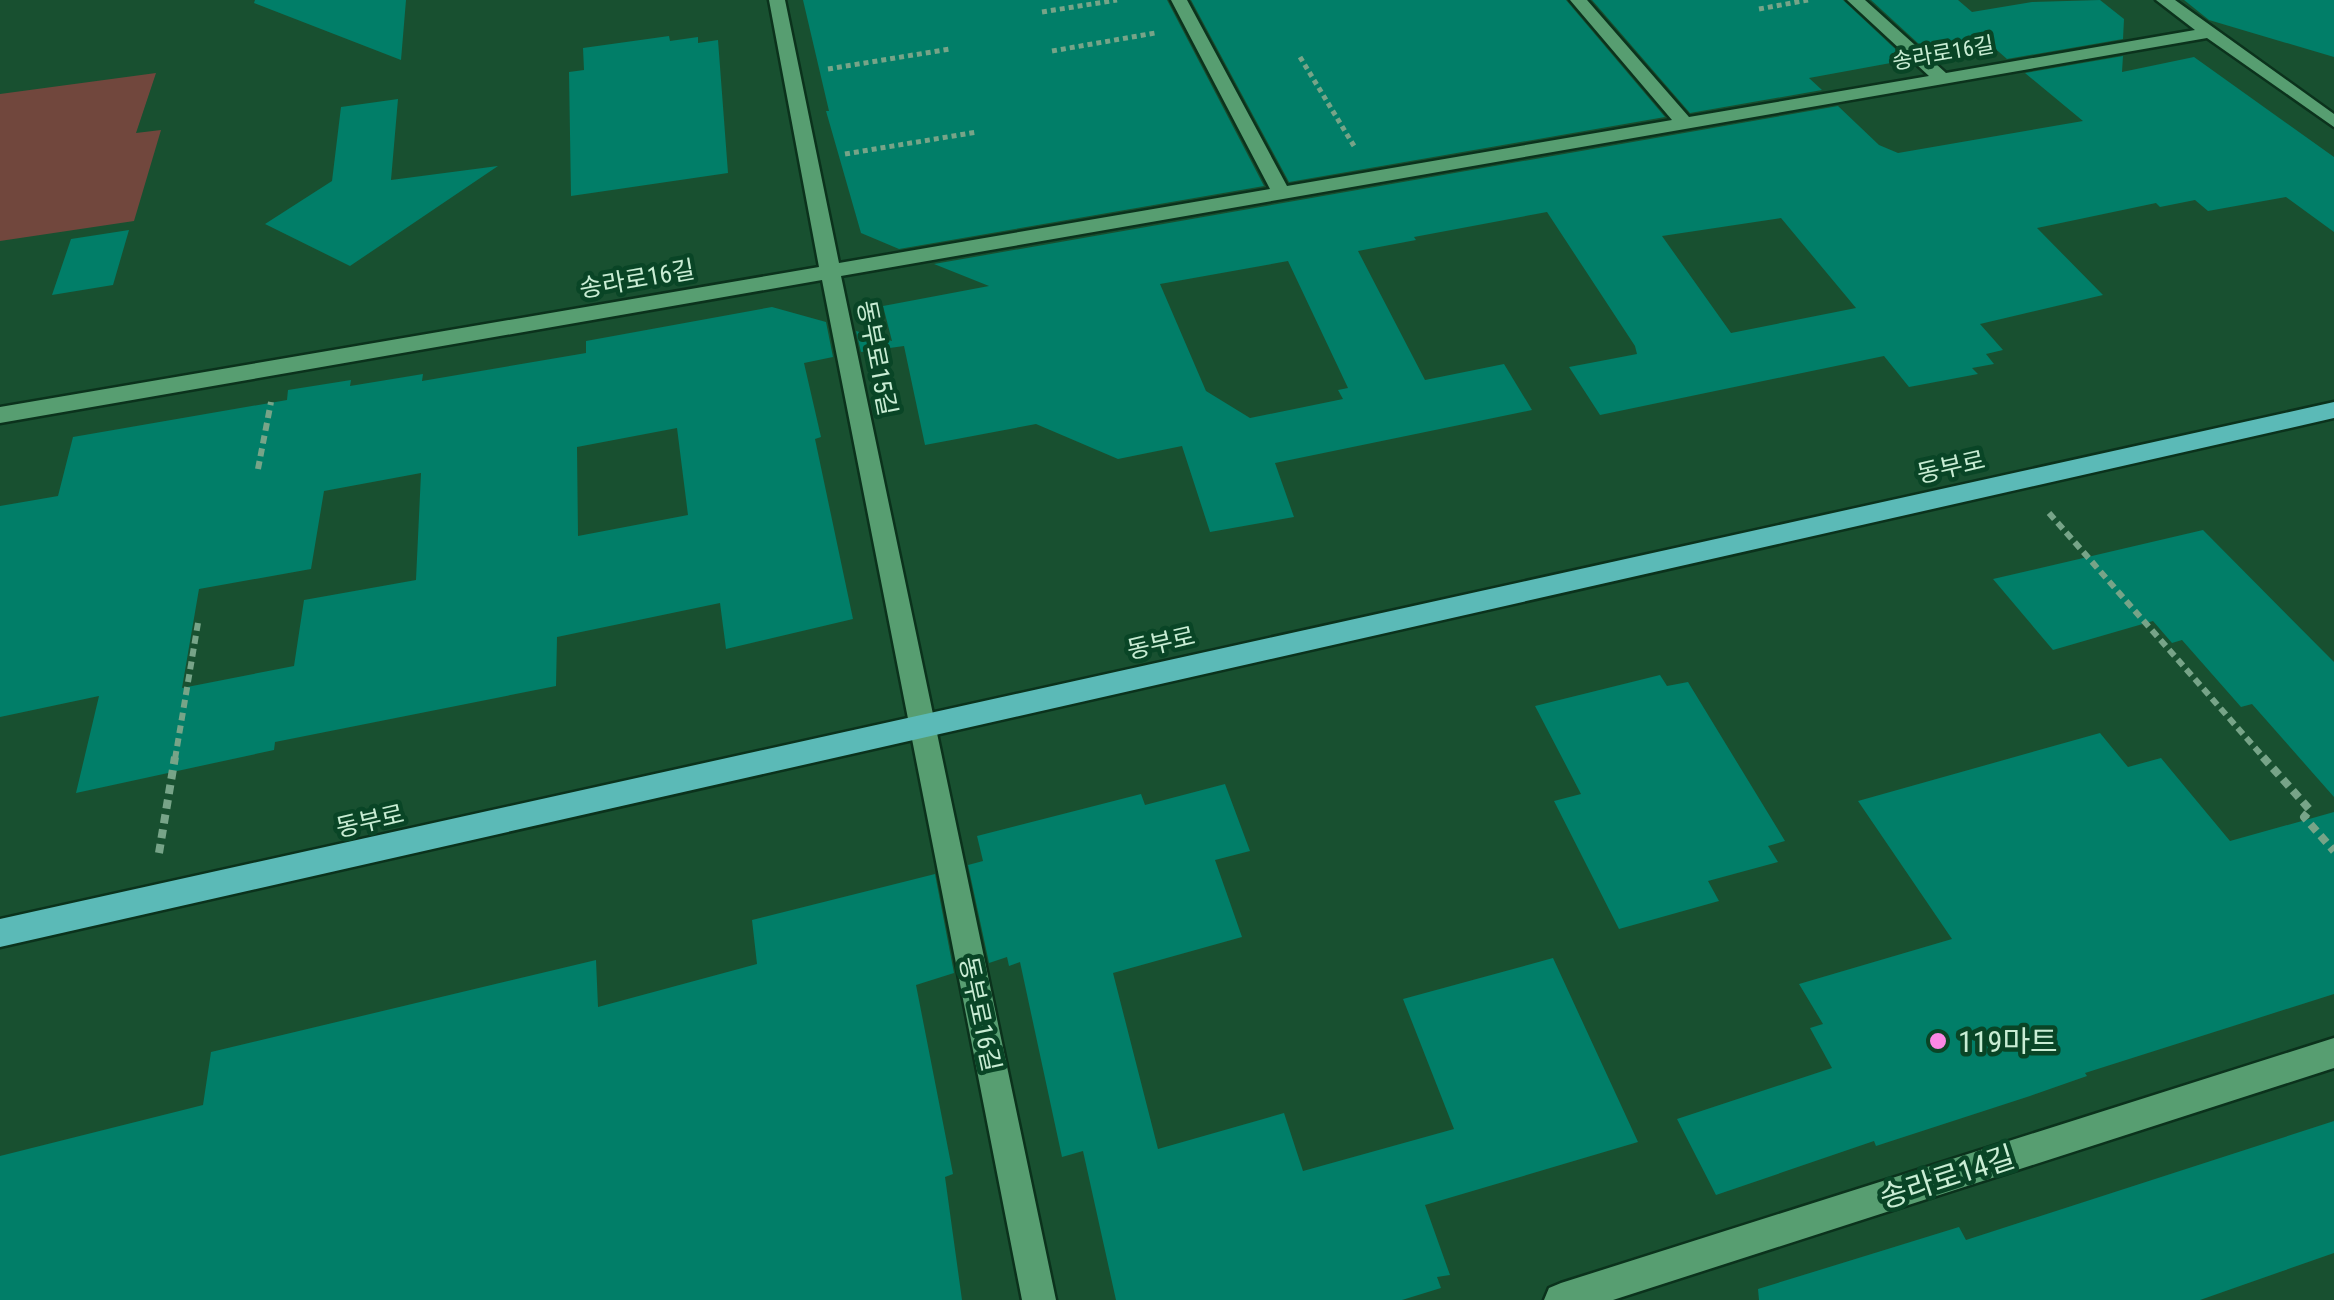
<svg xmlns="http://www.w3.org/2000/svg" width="2334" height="1300" font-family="'Roboto Condensed','Noto Sans KR',sans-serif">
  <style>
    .green { fill: #71473d }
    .building { fill: #017e68; fill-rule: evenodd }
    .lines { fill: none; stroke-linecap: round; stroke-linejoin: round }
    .minor-casing { stroke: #0b321c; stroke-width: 5 }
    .major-casing { stroke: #0b321c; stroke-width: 5 }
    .path-far2 { stroke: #77a488; stroke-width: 5; stroke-dasharray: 5 4; stroke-linecap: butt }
    .path-far1 { stroke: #77a488; stroke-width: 6; stroke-dasharray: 8 5; stroke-linecap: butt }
    .path { stroke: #77a488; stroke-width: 8; stroke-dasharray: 9 6; stroke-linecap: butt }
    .minor { fill: #579e71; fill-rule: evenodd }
    .major { fill: #5bbab7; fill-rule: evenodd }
    .poi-dot { fill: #fb87e5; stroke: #094526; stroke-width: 4 }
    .labels { text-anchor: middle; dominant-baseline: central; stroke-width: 9; stroke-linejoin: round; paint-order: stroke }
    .far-street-label { font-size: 22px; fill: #c9edd4; stroke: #094526 }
    .street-label { font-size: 25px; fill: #c9edd4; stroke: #094526 }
    .near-poi-label { font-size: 30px; fill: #c9edd4; stroke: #094526; text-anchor: start }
    .near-street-label { font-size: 30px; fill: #c9edd4; stroke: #094526 }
  </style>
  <rect width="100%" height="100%" fill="#185030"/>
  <path class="green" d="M156,73L136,133L161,130L134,221L0,241V94Z"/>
  <path class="building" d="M255,0H406L401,60L254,3Z
    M803,0H1167L1264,186L899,249L861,233L826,111H829Z
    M1191,0H1566L1665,117L1289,182Z
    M1592,0H1843L1907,60L1809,78L1822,90L1690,113Z
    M1871,0H1958L1972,12L2032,2L2100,0L2124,19L2123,39L2007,59L1991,45L1932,56Z
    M2184,0H2334V57L2209,20Z
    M669,36L670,41L698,37V43L718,40L728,173L571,196L569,72L584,70L583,48Z
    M2123,56L2122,72L2194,57L2334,157V232L2286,197L2208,211L2195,200L2160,207L2156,203L2037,228L2103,295L1980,324L2003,350L1986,354L1994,364L1972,368L1978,374L1909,387L1884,356L1600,415L1569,367L1637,354L1635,346L1547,212L1414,237L1416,240L1358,251L1425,380L1504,364L1532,410L1275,463L1294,517L1210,532L1182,446L1118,459L1036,424L925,445L904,346L861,352L856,331L892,341L883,306L989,286L934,264L1838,106L1879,145L1898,153L2083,121L2025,73ZM1781,218L1856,308L1731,333L1662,236ZM1288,261L1348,388L1338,390L1343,399L1250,418L1206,391L1160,284Z
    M398,99L391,180L498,166L350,266L265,224L332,181L341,107Z
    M129,230L113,285L52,295L71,239Z
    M772,307L826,322L833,357L804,363L821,437L815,439L853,619L726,649L720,603L557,637L556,686L275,742L274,750L76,793L99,696L0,717V506L58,496L73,437L287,400L288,390L351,380L350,386L423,374L422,381L586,353V341ZM677,428L688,515L578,536L577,447ZM421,473L416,580L304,600L294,666L182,688L199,589L311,569L324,491Z
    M2203,530L2334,662V797L2252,704L2241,707L2182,640L2172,643L2153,621L2053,650L1993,579Z
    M1660,675L1667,686L1688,682L1785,841L1768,846L1778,862L1708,881L1719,901L1619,929L1554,801L1581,794L1535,706Z
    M2100,733L2128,767L2161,758L2230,841L2334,812V994L2085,1073L2087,1076L2030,1096L1876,1146L1874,1141L1716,1195L1677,1119L1832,1068L1810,1028L1823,1024L1799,984L1952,939L1858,801Z
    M1225,784L1250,851L1215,860L1242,937L1113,973L1158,1149L1284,1113L1303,1171L1454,1129L1403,999L1553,958L1638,1142L1425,1205L1450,1275L1437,1277L1441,1288L1402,1300H1116L1083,1151L1062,1157L1020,962L1009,966L1007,957L989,963L968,865L983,861L977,836L1141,794L1145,805Z
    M935,874L954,973L916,985L953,1174L945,1177L962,1300H0V1156L203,1105L211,1052L596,960L598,1007L757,964L752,920Z
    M2334,1121V1253L2200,1300H1759L1758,1289L1959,1227L1966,1240Z"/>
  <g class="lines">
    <g class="minor-casing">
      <path id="minor" d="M769,0H785L839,263L1270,189L1171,0H1187L1287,186L1672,120L1570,0H1587L1689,117L1929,76L1847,0H1865L1946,73L2195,30L2156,0H2175L2334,114V127L2207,38L841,276L1056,1300H1022L822,280L0,423V407L819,267Z
        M2334,1038V1068L1613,1300H1544L1549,1288L1561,1283Z"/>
    </g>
    <g class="major-casing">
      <path id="major" d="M2334,402V418L0,947V919Z"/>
    </g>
    <path class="path-far2" d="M1759,9L1808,0
      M1042,12L1117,0
      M1052,51L1155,33
      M1300,57L1354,146
      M828,69L950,49
      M845,154L977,132"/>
    <path class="path-far1" d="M258,469L271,402
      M2049,513L2265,759
      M175,759L198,623"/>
    <path class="path" d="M2263,757L2310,810L2304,817L2334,851
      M159,853L175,757"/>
    <use href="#minor" class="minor"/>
    <use href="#major" class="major"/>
  </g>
  <circle class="poi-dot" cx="1938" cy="1041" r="10"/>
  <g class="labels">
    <g class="far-street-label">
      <text transform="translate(1943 53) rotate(-10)">송라로16길</text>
    </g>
    <g class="street-label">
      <text transform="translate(637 279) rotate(-10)">송라로16길</text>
      <text transform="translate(877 358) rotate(79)">동부로15길</text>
      <text transform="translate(1951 467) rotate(-13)">동부로</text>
      <text transform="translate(1161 643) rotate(-13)">동부로</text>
      <text transform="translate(370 821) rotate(-13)">동부로</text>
      <text transform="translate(980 1014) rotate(78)">동부로16길</text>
    </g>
    <g class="near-poi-label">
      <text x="1958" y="1041">119마트</text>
    </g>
    <g class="near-street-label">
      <text transform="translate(1947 1177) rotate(-18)">송라로14길</text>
    </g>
  </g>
</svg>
